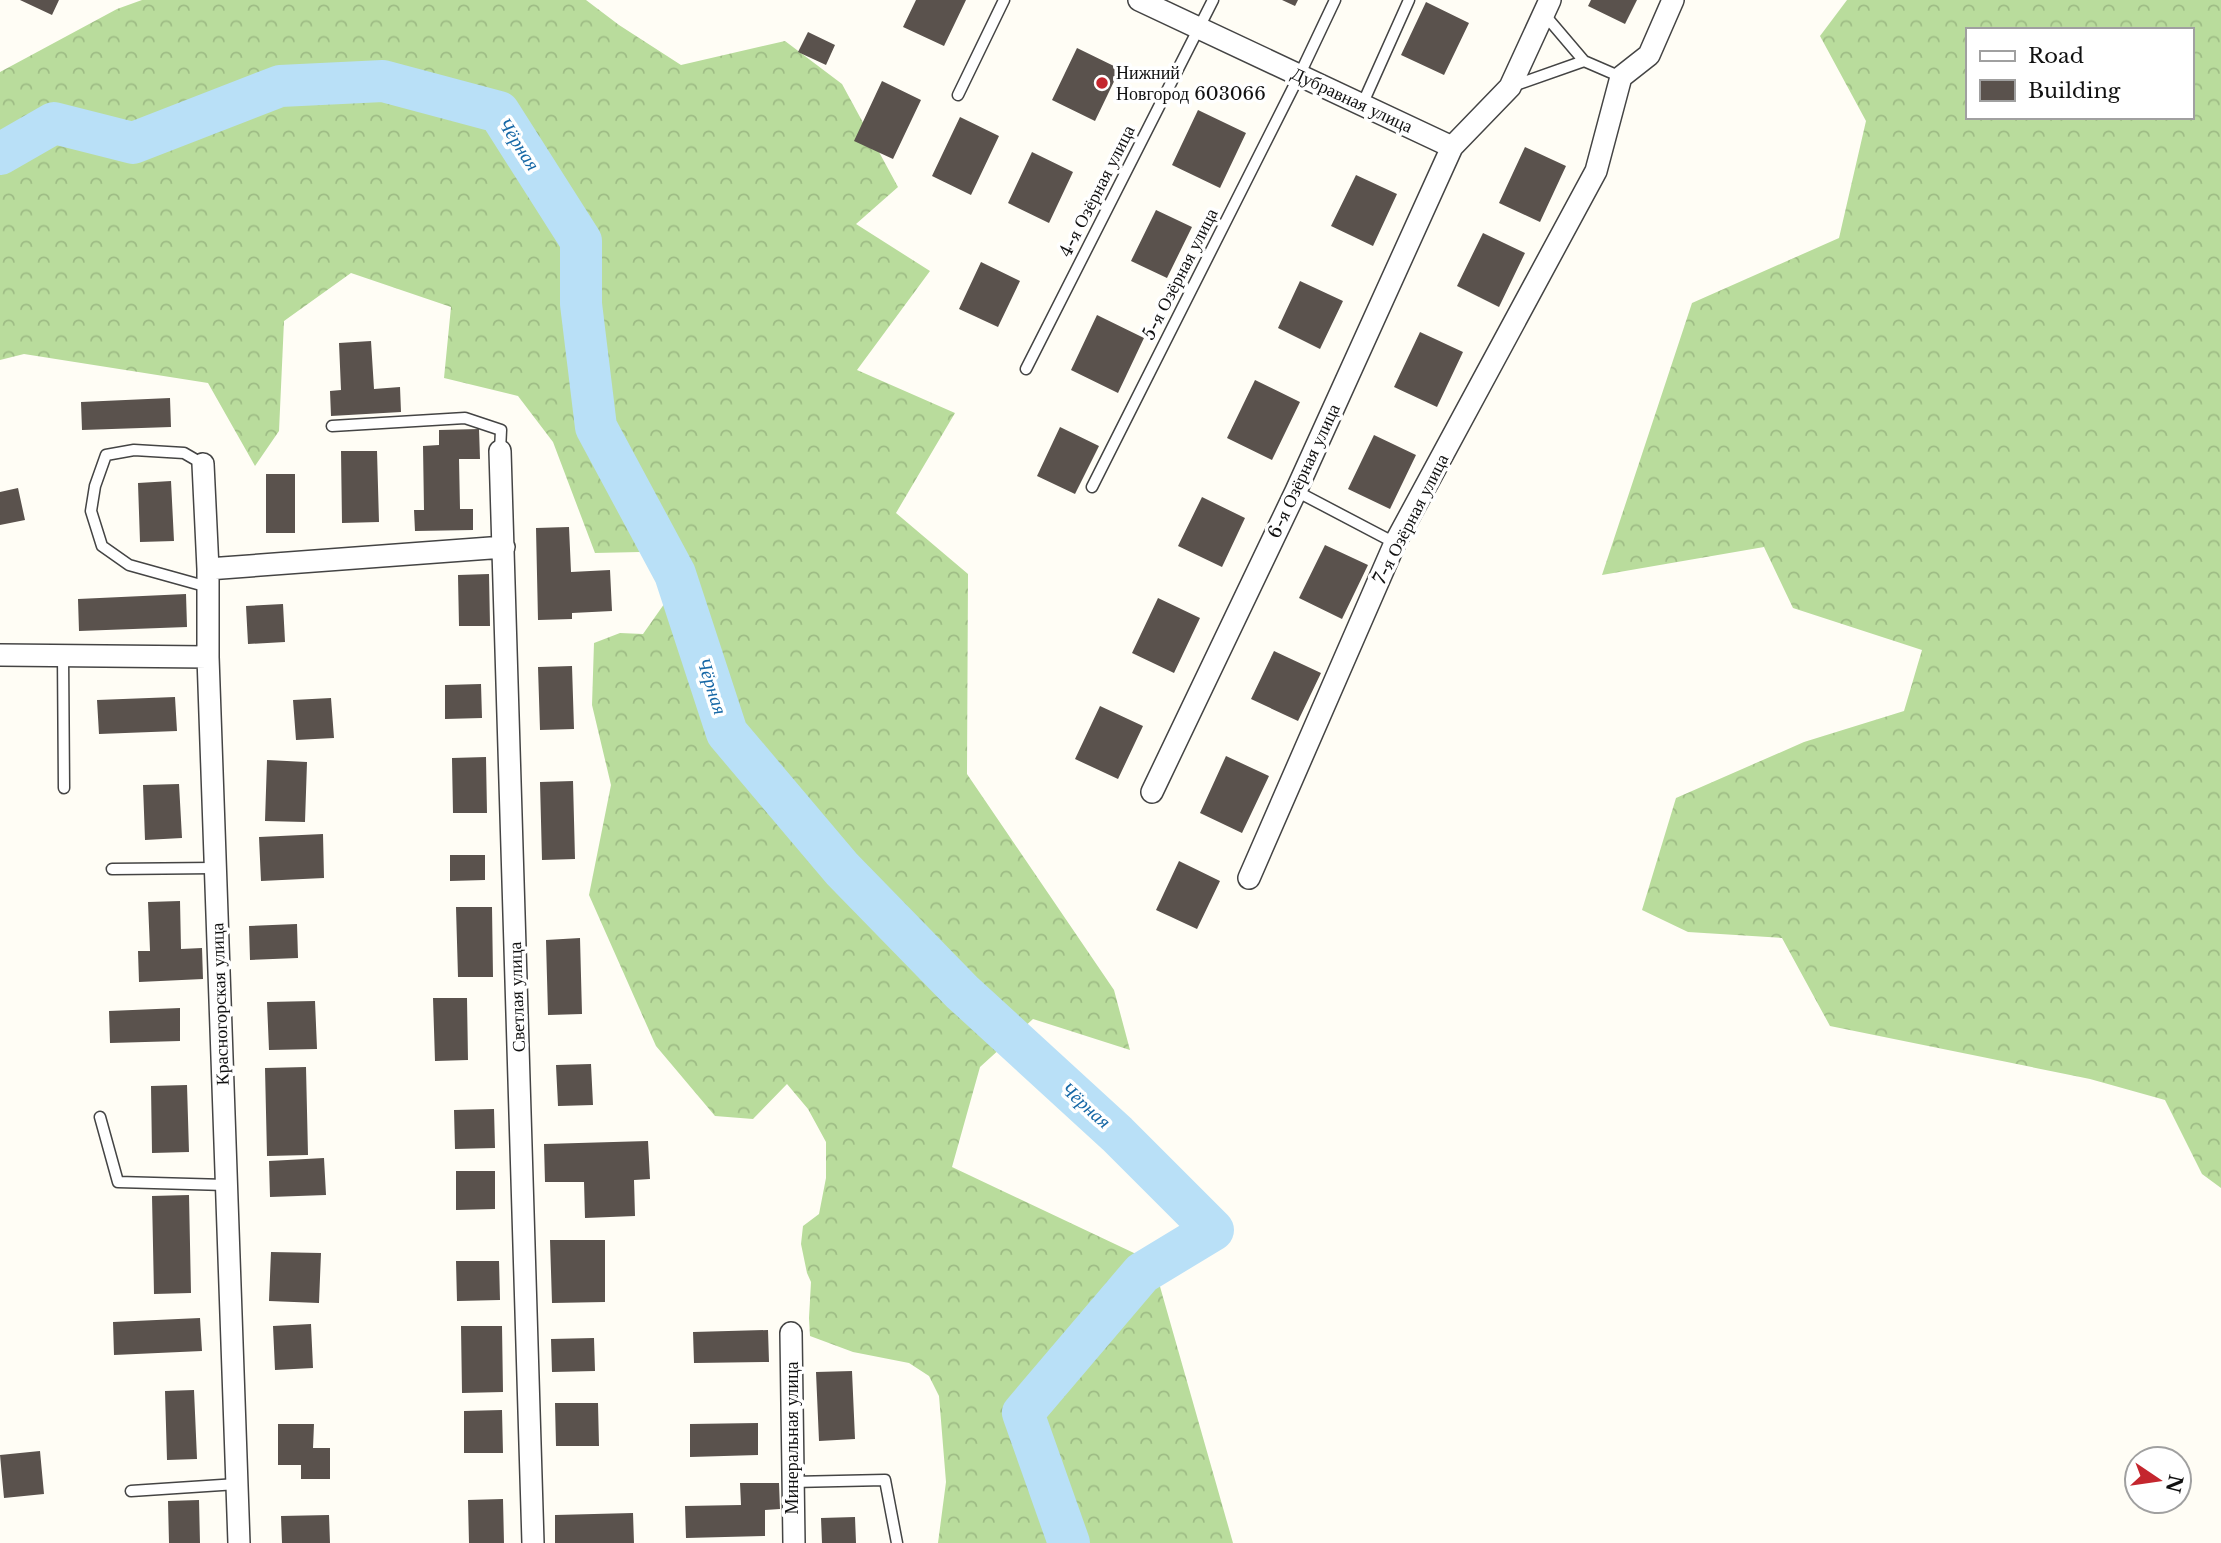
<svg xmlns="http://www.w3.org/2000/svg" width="2221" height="1543" font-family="'Libre Baskerville',serif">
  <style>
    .forest { fill: url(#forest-crowns); fill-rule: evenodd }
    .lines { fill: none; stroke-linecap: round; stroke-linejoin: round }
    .river { stroke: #b9e0f7; stroke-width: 42 }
    .building { fill: #5a524d }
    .lane-casing { stroke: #444; stroke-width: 13 }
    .street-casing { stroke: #444; stroke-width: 24 }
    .lane { stroke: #fff; stroke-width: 10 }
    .street { stroke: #fff; stroke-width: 21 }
    .poi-dot { fill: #c4262e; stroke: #fff; stroke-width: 2.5 }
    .labels { text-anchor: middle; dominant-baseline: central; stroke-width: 7; stroke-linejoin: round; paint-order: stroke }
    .poi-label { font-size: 18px; fill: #111; stroke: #fff; text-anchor: start }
    .street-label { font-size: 18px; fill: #111; stroke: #fff }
    .water-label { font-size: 19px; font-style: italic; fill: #1768a6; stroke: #fff }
  </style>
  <defs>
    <pattern id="forest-crowns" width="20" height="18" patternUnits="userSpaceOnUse" patternTransform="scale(1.75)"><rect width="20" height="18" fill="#b9dc9c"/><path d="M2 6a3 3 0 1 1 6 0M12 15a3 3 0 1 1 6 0" fill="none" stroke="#9ebc85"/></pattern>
  </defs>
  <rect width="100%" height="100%" fill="#fffdf5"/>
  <path class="forest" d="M142,0H586L619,25L681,65L785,41L842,84L898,187L856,224L930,271L857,370L955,413L896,513L968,574L967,774L1114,990L1130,1050L1033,1019L980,1067L952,1167L1153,1262L1233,1543H938L946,1482L939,1396L929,1376L909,1363L853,1352L810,1336L809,1318L811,1282L807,1273L801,1244L803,1226L819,1214L826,1178V1142L808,1109L787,1084L753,1119L715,1116L656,1046L589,895L611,785L592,705L594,643L620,633L643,634L674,590L640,552L595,553L553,442L518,396L444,378L451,307L351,273L284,321L279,431L255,466L208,383L24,354L0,360V72L117,9Z
    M1847,0H2221V1188L2202,1174L2165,1100L2090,1079L1830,1026L1782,938L1688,932L1642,910L1676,798L1804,742L1904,711L1922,650L1793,608L1764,547L1602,575L1692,303L1839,238L1866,121L1820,36ZM1967,30H2191V117H1967Z"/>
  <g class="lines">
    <path class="river" d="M0,154L54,123L133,143L280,86L383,81L499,112L581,241V304L596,427L675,574L727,733L842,869L962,992L1117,1134L1213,1230L1142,1273L1023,1413L1069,1543"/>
  </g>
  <path class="building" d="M20,0H59L52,15Z
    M916,0H966L944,46L903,27Z
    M1282,0H1298L1295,6Z
    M1591,0H1637L1625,24L1588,6Z
    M1426,2L1469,23L1444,75L1401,55Z
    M808,32L835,45L826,65L798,52Z
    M1077,48L1120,69L1095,121L1052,100Z
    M882,81L921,100L893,159L854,141Z
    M1198,110L1246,133L1220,188L1172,165Z
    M960,117L999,136L971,195L932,176Z
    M1525,147L1566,166L1540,222L1499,203Z
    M1032,152L1073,172L1049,223L1008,203Z
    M1356,175L1397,194L1373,246L1331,226Z
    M1156,210L1192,227L1167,278L1131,261Z
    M1483,233L1525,253L1499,307L1457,286Z
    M981,262L1020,281L998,327L959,309Z
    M1300,281L1343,301L1320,349L1278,328Z
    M1097,315L1144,338L1118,393L1071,370Z
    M1420,332L1463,352L1437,407L1394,387Z
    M371,341L374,389L400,387L401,412L331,416L330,391L341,390L339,343Z
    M1255,380L1300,402L1272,460L1227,438Z
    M170,398L171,427L82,430L81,402Z
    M1060,427L1099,446L1075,494L1037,476Z
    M479,429L480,459H459L460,509H473V530L415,531L414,510H424L423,446L439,445V430Z
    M1374,435L1416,455L1390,509L1348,489Z
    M341,451H377L379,522L342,523Z
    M266,474H295V533H266Z
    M171,481L174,541L140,542L138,483Z
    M18,488L25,520L0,525V492Z
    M1202,497L1245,518L1222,567L1178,546Z
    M569,527L571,572L610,570L612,611L572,613V619L538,620L536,528Z
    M1325,545L1368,565L1342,619L1299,598Z
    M489,574L490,626H459L458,575Z
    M186,594L187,627L79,631L78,599Z
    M1158,598L1200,618L1174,673L1132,653Z
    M283,604L285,642L248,644L246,606Z
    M1274,651L1321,673L1298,721L1251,699Z
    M572,666L574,729L540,730L538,667Z
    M481,684L482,718L445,719V685Z
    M175,697L177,731L99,734L97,700Z
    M331,698L334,738L296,740L293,700Z
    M1100,706L1143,726L1118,779L1075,759Z
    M1226,756L1269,776L1242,833L1200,813Z
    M486,757L487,813H453L452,758Z
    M267,760L307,762L305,822L265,821Z
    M573,781L575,859L542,860L540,782Z
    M179,784L182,838L145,840L143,785Z
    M323,834L324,878L261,881L259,837Z
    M450,855H485V880L450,881Z
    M1179,861L1220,881L1197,929L1156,910Z
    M180,901L181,949L202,948L203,979L139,982L138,951H150L148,902Z
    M456,907H492L493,977H458Z
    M297,924L298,958L250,960L249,926Z
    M580,938L582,1014L548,1015L546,940Z
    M433,998H467L468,1060L435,1061Z
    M315,1001L317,1049L269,1050L267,1002Z
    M180,1008V1041L110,1043L109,1011Z
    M591,1064L593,1105L558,1106L556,1065Z
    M306,1067L308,1155L267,1156L265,1068Z
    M187,1085L189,1152L152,1153L151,1086Z
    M494,1109L495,1148L455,1149L454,1110Z
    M648,1141L650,1179L634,1180L635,1216L585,1218L584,1182H545L544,1144Z
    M324,1158L326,1195L270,1197L269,1161Z
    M456,1171H495V1209L456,1210Z
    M189,1195L191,1293L154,1294L152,1196Z
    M550,1240H605V1302L552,1303Z
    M271,1252L321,1253L319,1303L269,1301Z
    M456,1261H499L500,1300L457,1301Z
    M200,1318L202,1351L114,1355L113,1322Z
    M311,1324L313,1368L275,1370L273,1326Z
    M461,1326H502L503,1392L462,1393Z
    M768,1330L769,1362L694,1363L693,1332Z
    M594,1338L595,1371L552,1372L551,1339Z
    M852,1371L855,1439L819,1441L816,1372Z
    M194,1390L197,1459L167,1460L165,1391Z
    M555,1403H598L599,1446H556Z
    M502,1410L503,1453H464V1411Z
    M758,1423V1455L690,1457V1424Z
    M278,1424H314L313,1448H330V1479H301V1465H278Z
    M40,1451L44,1494L4,1498L0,1455Z
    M740,1483H779L780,1509L765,1510V1536L686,1538L685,1506L741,1505Z
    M503,1499L504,1543H469L468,1500Z
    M199,1500L200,1543H169L168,1501Z
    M633,1513L634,1543H555V1515Z
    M329,1515L330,1543H282L281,1516Z
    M855,1517L856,1543H822L821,1518Z"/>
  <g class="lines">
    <g class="lane-casing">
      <path id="lane" d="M1544,14L1584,61
        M1513,86L1584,61L1621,77
        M958,95L1004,0
        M1362,105L1409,0
        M1026,369L1213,0
        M332,426L465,418L501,430L500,451
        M203,464L184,453L134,450L106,455L95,486L91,511L102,546L129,565L208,587
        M1092,487L1299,76L1335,0
        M1296,491L1395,543
        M63,655L64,788
        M112,869L215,868
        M100,1117L118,1182L226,1185
        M792,1482L885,1480L897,1543
        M131,1491L237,1484"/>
    </g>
    <g class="street-casing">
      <path id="street" d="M1139,0L1452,147
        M500,451L533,1543
        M203,464L208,569V657L239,1543
        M208,569L504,547
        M0,655L208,657
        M1152,792L1296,491L1452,147L1510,87L1550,0
        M1249,878L1395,543L1596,171L1621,77L1649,55L1673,0
        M791,1333L794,1543"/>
    </g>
    <use href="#lane" class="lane"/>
    <use href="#street" class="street"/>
  </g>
  <circle class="poi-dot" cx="1102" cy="83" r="7"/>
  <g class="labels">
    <g class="poi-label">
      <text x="1116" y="73">Нижний<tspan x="1116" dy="21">Новгород 603066</tspan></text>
    </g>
    <g class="street-label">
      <text transform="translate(1352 100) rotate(25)">Дубравная улица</text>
      <text transform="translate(1097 191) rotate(-63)">4-я Озёрная улица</text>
      <text transform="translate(1180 274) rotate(-63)">5-я Озёрная улица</text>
      <text transform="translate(1304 471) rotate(-65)">6-я Озёрная улица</text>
      <text transform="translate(1411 519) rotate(-63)">7-я Озёрная улица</text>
      <text transform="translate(517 997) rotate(-92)">Светлая улица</text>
      <text transform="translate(220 1004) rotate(-92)">Красногорская улица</text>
      <text transform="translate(792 1438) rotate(-90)">Минеральная улица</text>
    </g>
    <g class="water-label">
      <text transform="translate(519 144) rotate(57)">Чёрная</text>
      <text transform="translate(712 686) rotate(72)">Чёрная</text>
      <text transform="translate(1086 1105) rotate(42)">Чёрная</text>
    </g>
  </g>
  <rect x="1966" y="28" width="228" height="91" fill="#ffffff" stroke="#a0a0a0" stroke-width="2"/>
  <rect x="1980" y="51" width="35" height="10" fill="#ffffff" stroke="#a0a0a0" stroke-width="2"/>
  <text x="2028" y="63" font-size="21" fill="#111111">Road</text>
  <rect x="1980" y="80" width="35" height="21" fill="#5a524d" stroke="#a0a0a0" stroke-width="2"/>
  <text x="2028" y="98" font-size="21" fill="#111111">Building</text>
  <g transform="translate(2158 1480) rotate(103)"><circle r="33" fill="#ffffff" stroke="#a0a0a0" stroke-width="2"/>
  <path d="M0-5L12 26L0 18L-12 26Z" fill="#c4262e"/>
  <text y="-10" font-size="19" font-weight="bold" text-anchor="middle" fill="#111111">N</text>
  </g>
</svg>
